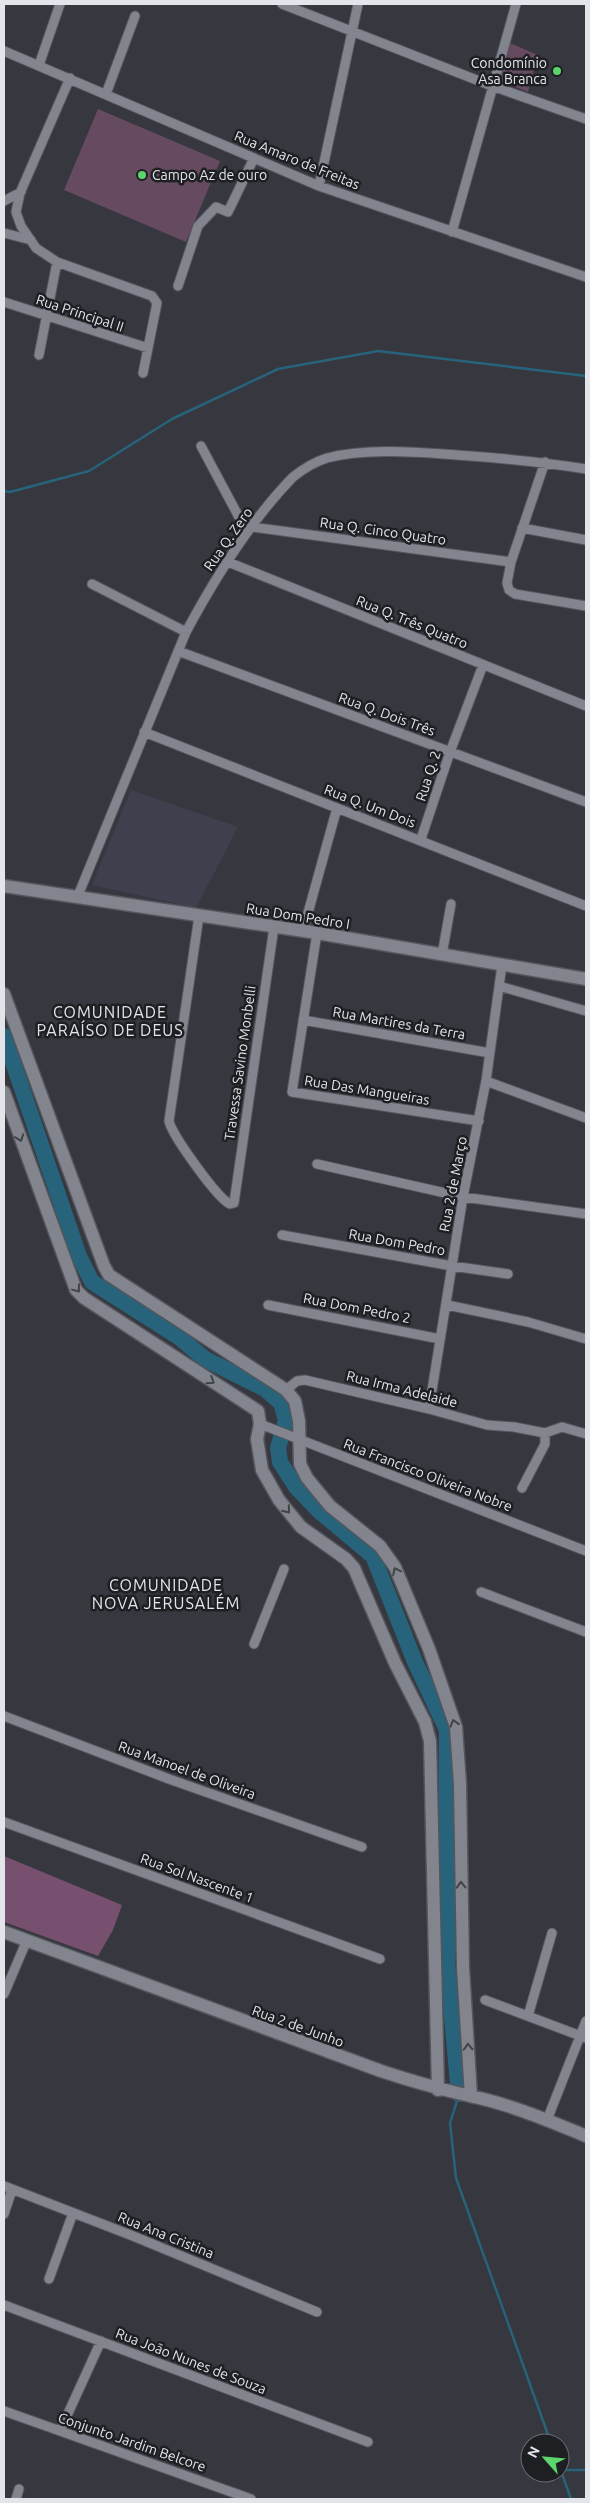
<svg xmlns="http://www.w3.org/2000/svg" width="590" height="2503" font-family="Ubuntu,sans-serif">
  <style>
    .built { fill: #3e404e }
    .green { fill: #664b60 }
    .forest { fill: #774f6f }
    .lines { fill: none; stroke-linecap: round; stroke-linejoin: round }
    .stream { stroke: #27637a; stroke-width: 2.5 }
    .river { stroke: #27637a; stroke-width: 16 }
    .street-casing { stroke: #55565d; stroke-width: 11 }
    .secondary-casing { stroke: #55565d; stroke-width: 15 }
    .street { stroke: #83858e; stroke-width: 9 }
    .secondary { stroke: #83858e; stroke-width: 12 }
    .oneway { stroke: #414348 }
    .poi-dot { fill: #5dd56d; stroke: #1e1f23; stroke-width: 2 }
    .labels { text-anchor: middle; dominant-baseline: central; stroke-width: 5; stroke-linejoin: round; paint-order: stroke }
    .poi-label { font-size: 14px; fill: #e4e5ea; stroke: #1e1f23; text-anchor: end }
    .street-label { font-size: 14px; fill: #e4e5ea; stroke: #1e1f23 }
    .quarter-label { font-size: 16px; letter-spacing: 1px; fill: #e4e5ea; stroke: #1e1f23 }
  </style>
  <rect width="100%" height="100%" fill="#36373f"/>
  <path class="built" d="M131,790L238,827L196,908L92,885Z"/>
  <path class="green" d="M510,43L538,55L528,92L498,80Z
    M98,109L220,161L186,242L64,190Z"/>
  <path class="forest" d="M4,1856L122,1905L113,1930L98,1956L4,1922Z"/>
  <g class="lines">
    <path class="stream" d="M4,491L10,492L89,471L172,419L278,369L378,351L586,376
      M458,2098L450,2123L456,2178L551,2443
      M560,2468L571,2499
      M561,2470H586"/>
    <path class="river" d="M4,1036L79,1256L92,1282L180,1338L205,1359L265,1389L281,1403L286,1420L278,1448L280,1462L296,1487L319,1511L373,1556L415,1662L447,1730L446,1840L449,1894L447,1963L459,2094"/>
    <g class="street-casing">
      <path id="street" d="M282,4L492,86L586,119
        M4,51L319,186L586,277
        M39,65L60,4
        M70,78L20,193L16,212L21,226L36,248L57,262L152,296L157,303L143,373
        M106,94L135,16
        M319,186L358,4
        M4,201L21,192
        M452,232L516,4
        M4,233L31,240
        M178,286L198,226L216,207L228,212L254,158
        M4,302L148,348
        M39,355L57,262
        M201,446L240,519L249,530
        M545,462L511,562L507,583L509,590L515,594L586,606
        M252,527L511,562
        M522,528L586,540
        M228,562L586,706
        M92,584L186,632
        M178,651L586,802
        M144,732L586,906
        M421,839L450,752L483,665
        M77,898L186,632C215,578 250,521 293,477C303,469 314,462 327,458C368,448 414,452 457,455C500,458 543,462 586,469
        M199,916L169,1121C172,1135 217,1198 230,1204L234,1203L274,927
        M303,931L337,808
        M317,933L292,1092L479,1121
        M442,955L451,904
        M499,986L586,1011
        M303,1020L490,1053
        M486,1081L586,1118
        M317,1164L463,1197L586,1214
        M282,1235L452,1266L508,1274
        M268,1305L440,1339
        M447,1305L528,1322L586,1339
        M286,1390L297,1381L305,1380L429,1409L487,1425L514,1427L545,1433L562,1427L586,1434
        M429,1409L463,1197L486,1081L502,965
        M260,1424L586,1551
        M522,1488L545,1444V1433
        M481,1592L586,1632
        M254,1644L284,1569
        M4,1716L169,1779L362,1847
        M4,1822L380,1959
        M4,1994L27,1940
        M485,2000L586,2038
        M528,2016L552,1933
        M547,2120L586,2021
        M4,2186L133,2236L317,2312
        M4,2214L12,2190
        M49,2279L73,2213
        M4,2305L368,2442
        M4,2411L251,2499
        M60,2431L101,2341
        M16,2499L19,2489"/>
    </g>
    <g class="secondary-casing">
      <path id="secondary" d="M4,886L317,933L586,979
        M4,994L104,1266L109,1275L286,1390L295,1401L299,1421L300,1464L307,1478L330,1506L380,1546L395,1567L429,1649L456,1727L460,1784L463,1968L471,2096
        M4,1092L76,1290L84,1298L258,1411L260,1424L257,1439L262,1470L279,1500L301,1527L346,1559L354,1568L395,1663L425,1722L430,1741L438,2090
        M4,1932L381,2071C411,2081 440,2089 470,2096C510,2104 549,2121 586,2136"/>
    </g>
    <use href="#street" class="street"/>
    <use href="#secondary" class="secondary"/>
  </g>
  <defs><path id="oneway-chevron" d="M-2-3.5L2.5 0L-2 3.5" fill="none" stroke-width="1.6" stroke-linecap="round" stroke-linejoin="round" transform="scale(1.25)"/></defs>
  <g class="oneway">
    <use href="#oneway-chevron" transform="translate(20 1138) rotate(70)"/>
    <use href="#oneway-chevron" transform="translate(77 1289) rotate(53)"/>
    <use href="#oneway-chevron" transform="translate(211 1381) rotate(33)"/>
    <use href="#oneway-chevron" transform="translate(287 1510) rotate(51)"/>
    <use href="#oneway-chevron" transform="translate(396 1571) rotate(-116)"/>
    <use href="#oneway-chevron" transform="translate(454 1723) rotate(-107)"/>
    <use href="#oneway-chevron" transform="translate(461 1885) rotate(-91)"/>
    <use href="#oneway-chevron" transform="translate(468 2047) rotate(-93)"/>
  </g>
  <g class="poi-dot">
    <circle cx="557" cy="71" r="5"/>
    <circle cx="142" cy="175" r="5"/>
  </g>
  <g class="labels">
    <g class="poi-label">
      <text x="547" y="63">Condomínio<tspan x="547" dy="16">Asa Branca</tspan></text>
      <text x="152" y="175" text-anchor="start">Campo Az de ouro</text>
    </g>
    <g class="street-label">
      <text transform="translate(297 160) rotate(22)">Rua Amaro de Freitas</text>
      <text transform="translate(80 313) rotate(18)">Rua Principal II</text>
      <text transform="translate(383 531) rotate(8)">Rua Q. Cinco Quatro</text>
      <text transform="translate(228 539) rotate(-55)">Rua Q. Zero</text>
      <text transform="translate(412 622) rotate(22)">Rua Q. Três Quatro</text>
      <text transform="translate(387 714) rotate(20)">Rua Q. Dois Três</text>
      <text transform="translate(428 776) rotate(-72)">Rua Q. 2</text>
      <text transform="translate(370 806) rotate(21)">Rua Q. Um Dois</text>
      <text transform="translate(298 916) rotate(9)">Rua Dom Pedro I</text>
      <text transform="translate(399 1023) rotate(10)">Rua Martires da Terra</text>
      <text transform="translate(240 1063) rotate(-82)">Travessa Savino Monbelli</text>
      <text transform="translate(367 1090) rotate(9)">Rua Das Mangueiras</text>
      <text transform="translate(453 1184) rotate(-79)">Rua 2 de Março</text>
      <text transform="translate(397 1242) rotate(10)">Rua Dom Pedro</text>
      <text transform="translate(357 1308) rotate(11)">Rua Dom Pedro 2</text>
      <text transform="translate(402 1389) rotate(14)">Rua Irma Adelaide</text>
      <text transform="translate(428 1475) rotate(21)">Rua Francisco Oliveira Nobre</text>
      <text transform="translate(187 1770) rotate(20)">Rua Manoel de Oliveira</text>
      <text transform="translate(197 1878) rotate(20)">Rua Sol Nascente 1</text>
      <text transform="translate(298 2026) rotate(20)">Rua 2 de Junho</text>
      <text transform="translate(166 2235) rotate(22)">Rua Ana Cristina</text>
      <text transform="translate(191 2361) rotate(21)">Rua João Nunes de Souza</text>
      <text transform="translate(132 2442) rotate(19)">Conjunto Jardim Belcore</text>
    </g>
    <g class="quarter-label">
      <text x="110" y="1012">COMUNIDADE<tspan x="110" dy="18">PARAÍSO DE DEUS</tspan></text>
      <text x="166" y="1585">COMUNIDADE<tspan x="166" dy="18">NOVA JERUSALÉM</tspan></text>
    </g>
  </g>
  <rect width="590" height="2503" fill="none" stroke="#e4e5ea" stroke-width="10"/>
  <g transform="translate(545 2458) rotate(297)"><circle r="24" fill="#1e1f23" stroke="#6d6e73"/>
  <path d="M0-4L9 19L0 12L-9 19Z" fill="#5dd56d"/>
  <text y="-8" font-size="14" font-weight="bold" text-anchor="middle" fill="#e4e5ea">N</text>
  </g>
</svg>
